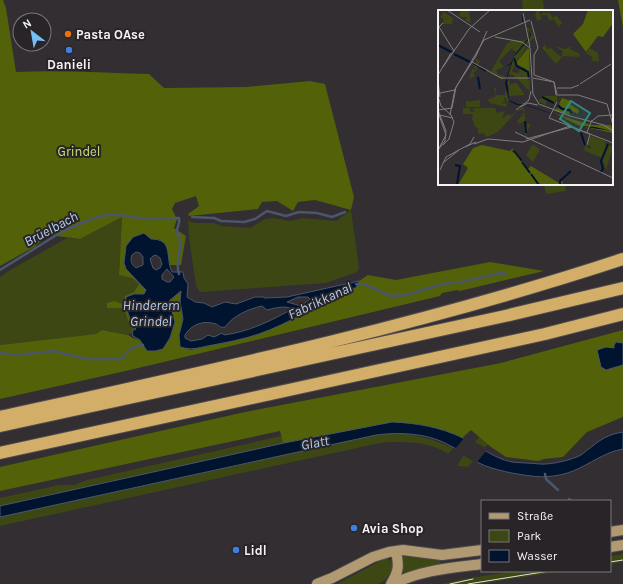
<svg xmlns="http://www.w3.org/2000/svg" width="623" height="584" font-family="Karla,sans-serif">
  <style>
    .green { fill: #3d4714 }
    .forest { fill: #536108 }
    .water { fill: #00132f; stroke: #4a566a; fill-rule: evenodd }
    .pier { fill: #322e31 }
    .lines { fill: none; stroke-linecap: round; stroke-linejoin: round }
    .stream { stroke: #4a566a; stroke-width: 2.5 }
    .major-casing { stroke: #4f4b4e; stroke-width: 12 }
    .highway-casing { stroke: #4f4b4e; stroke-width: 14 }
    .major { stroke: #b19a72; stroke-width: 10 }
    .highway { stroke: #d2ae69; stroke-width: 12 }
    .tram { stroke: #e1dee0; stroke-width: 1 }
    .food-dot { fill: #e8710a; stroke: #282427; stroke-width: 1.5 }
    .shop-dot { fill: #3f7fe0; stroke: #282427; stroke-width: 1.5 }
    .labels { text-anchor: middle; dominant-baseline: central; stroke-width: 4; stroke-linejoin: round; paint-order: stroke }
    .poi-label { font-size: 13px; font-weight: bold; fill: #f6f3f5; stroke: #282427; text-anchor: start }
    .park-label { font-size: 13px; fill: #c8e074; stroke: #282427 }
    .water-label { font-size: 14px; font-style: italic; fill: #b3ceef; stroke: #282427 }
    .inset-river { fill: none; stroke: #00132f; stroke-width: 2 }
    .inset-road { fill: none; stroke: #807d7f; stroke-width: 1 }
    .view { fill: #328982; fill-opacity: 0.15; stroke: #328982; stroke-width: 2 }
    .inset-edge { fill: none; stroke: #f6f3f5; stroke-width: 2 }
  </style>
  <rect width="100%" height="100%" fill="#322e31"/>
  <path class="green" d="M522,0H543L544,9L523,11Z
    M544,184H565L566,191L546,194Z
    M351,210L359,268L357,272L326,283L200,292L196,286L189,238L188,221L195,223H214L222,226L250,228L265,219L274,218L290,221L303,218L336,221Z
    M122,217L119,275L132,278L139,284L125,306L107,303V308H124L129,323L136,329L128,335L102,330L97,334L0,345V277L12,269L67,238L80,239Z
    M390,433C412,433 432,439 453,448L448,454C430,441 402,441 380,443L0,526V517L376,435Z
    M281,436L284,443L0,506V498L59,485H74L87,480Z
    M479,437L488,444L468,467L457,466L461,459Z
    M623,554V562L610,564V556Z
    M403,556H412L440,560L441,564L402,573L403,567Z
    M384,559H387L393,562C393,572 388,580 378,584C372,584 345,584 337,584Z
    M516,571H564L479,584H441L463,579Z"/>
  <path class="forest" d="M0,0H3L6,8L16,72C60,70 104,73 149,74L164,88L246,87L310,81L325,84L354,197L351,210L315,200L298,202L293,211L277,201L262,202L258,209L189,216L188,214L199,206L196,196L175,203L172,209L177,219L174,228L186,236L181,265H168L169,257L159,239L151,240L144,234L126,246L124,263L146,290L144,294H134L128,315L136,329L129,323L124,308H107V303L115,301L124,305L125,296L134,292L139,284L132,278L119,275L122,217L80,239L48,235L34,247L0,266Z
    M618,0H623V28Z
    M490,262L544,271L460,291L457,290L442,293L440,296L130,370L0,399V345L96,334L102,330L128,335L133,338L139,340L147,351H155L175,322L169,301L182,290L180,301L183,319L179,335L180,347L191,350L295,318L347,289L356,288L359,281L368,275L396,280Z
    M623,330V417L587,432L563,457L544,459L538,461L506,457L491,447L471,430L462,438L445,430L392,422L283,443L280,431L0,491V467L245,412L501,363Z"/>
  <path class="water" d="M144,233L151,239C174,239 165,258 172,272H183L184,278L188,284L187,297L195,302L204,303L212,307L225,302L236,304L255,297H264V298L287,297L359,281L356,288L347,289C318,305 290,323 259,334C244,339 229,342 213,345C200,347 194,351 180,347L179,335L183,319L180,301L181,291L169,301L175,322L170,338L163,349L155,351H147L140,340L133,336L132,331L136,329C129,316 126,313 126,297L134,294H144L146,290L126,269L124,263L126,246L133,237ZM136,252L140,253L143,257V265L136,268C131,264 130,261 132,255ZM156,255L160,258L162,264L160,268L156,270L153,268L150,259L153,256ZM167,269L174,277L170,282H167L162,279V275ZM298,297H308L310,299L301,306L287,302ZM262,306L267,310C275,308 285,305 292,309C271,321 248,332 224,335L222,333L214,337L208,335L202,339L191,341L185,338V335C192,324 203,320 216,324C220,326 220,328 225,327C233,316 248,309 262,306Z
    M616,342L623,343V365L606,370L601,367L597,350L606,347L614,348V345Z
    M392,422C417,423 440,427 463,438C479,446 495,459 512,462C520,463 531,463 540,464C550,465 572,460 581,455C596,444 603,435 623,432V449C605,452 590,464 573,471C561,476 544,478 531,476C515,474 493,470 479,463C468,457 458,449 447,444C426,433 399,432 376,435L0,517V506L284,443Z"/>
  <path class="pier" d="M465,437L488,449L476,463L454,450Z"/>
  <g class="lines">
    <path class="stream" d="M192,217L214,218L221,221L244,222L255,219L267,211L286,216L299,212L317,213L332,217L345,212
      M0,270L63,231L89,220L106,215H120L147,219L179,218C180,223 178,225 177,230C177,234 180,238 180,243C181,254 175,263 179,274
      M356,284L366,285L391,296L406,295L442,284L461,282L500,273L506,274
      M0,353L16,355L54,351L87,359H121L131,348L143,345
      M545,474L546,479L558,490
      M569,499L572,501"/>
    <g class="major-casing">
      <path id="major" d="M610,532L623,530
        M610,547L623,545
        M317,584L332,578L373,557L389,552L403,550L442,555L482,550
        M391,584C399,571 399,566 396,551
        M393,584C421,570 451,568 482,564"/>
    </g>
    <g class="highway-casing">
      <path id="highway" d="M0,417C209,371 420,326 623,259
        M0,426L505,316L623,288
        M0,453L545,334L623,314"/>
    </g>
    <use href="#major" class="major"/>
    <use href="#highway" class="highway"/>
    <path class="tram" d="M610,562L623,560
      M450,584L473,579
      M468,584L549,571"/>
  </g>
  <circle class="food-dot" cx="68" cy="34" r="4"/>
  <g class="shop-dot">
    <circle cx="69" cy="50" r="4"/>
    <circle cx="354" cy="528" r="4"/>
    <circle cx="236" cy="550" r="4"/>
  </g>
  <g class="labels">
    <g class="poi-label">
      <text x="76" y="34">Pasta OAse</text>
      <text x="69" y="64" text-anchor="middle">Danieli</text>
      <text x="362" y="528">Avia Shop</text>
      <text x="244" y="550">Lidl</text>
    </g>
    <g class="park-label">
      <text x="79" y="151">Grindel</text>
    </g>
    <g class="water-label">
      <text transform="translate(51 229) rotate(-28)">Brüelbach</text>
      <text transform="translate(320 301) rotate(-25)">Fabrikkanal</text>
      <text x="151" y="305">Hinderem<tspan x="151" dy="16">Grindel</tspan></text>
      <text transform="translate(315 443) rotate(-11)">Glatt</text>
    </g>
  </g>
  <g transform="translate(438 10)">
    <rect width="175" height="175" fill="#322e31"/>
    <path d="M15,0L21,5L23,0L31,1L33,13L27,10L29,7H23L25,9ZM99,0H104L101,2L102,5L106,2L110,4V0L115,8L118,5L124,13L121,17L115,9L112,11L108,5H103V10H99L97,5ZM6,2L15,8L14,14H4L6,9L2,7ZM88,16L92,19L96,28L86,36L88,38L78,53L77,51L74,62L81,63L82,57L88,59L91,63L92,82L79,68L76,69L77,66L71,64L69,67L73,54L58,60L60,65L66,66L64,70L53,62L61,67L53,61L70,32L74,34L71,31H85L92,26ZM76,36L74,39L78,42L73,53L65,56L61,51ZM107,34L109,39L113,38L123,47L125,41L116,36L127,39L135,36L132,39L142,44L141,47L125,46L118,54L104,38ZM152,38L160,43L161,51H153L155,48L148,43ZM37,48L42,51L40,55L37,54L50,61L39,57V59L37,62H35L37,66L31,69L34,59L38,60L34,53H39ZM71,70L72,75L78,72L87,85L71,86V76L68,74ZM56,77L58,78L57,85H67V80L69,82L71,92H69L68,88H66L67,93L65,92V94L70,93L68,97L52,93L51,90L50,93V89L56,88H51L57,87ZM105,86H119V91L116,94L105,87L109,90L108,95L100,91ZM42,90V97H28V91H32V94L33,91ZM84,97L86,98L88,118L89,114H93L87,127L86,112L82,114L79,112L83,106H86L82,103L86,104L85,100L79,101L60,122L49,127L45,123L40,124V118L37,117L35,110L33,112L35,104H25V98H32L33,102H37L34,99L39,98H57L59,103L67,101L64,109L70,104L72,106ZM153,126L167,131L168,137L170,135L175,137L168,160L164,148L145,140L148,135L151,139L153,137L149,134ZM95,134L102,140L95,152L88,145Z" fill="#3d4714" fill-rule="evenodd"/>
    <path d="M150,0H175V13L165,27L160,26L148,42L135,24L145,14ZM90,38L91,40L92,67L88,59L78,55L76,49L78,53ZM124,88L133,91L132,94L141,100L140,104L134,101L132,102V105L117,100L119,98L131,102L132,100L120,96ZM115,103L153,115H173L175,123L142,116ZM44,135L72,141L75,138L74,142L79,143L90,159L93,156L121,173L128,164L133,161L124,170L125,175H20L30,158L25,154L27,151L35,138Z" fill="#536108"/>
    <path d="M84,0L85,11L91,19L93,25L91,29L76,47L69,69L71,90L80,94L89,95L136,111L141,116L157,117L174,121L141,116L136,111L87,95H79L71,91L67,73L73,54L63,58L73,53L78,43L92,26L91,19L84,11Z" fill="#00132f"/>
    <path class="inset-river" d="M0,35L13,42M16,44L32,52M76,48L79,56L90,62L91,69M35,53L48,61M40,67L42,79M104,87L116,93M120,95L124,99L132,100L133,103M87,111L88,123M143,123L147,135M76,141L84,151M84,152L92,163M17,155L22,156L19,174M162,163L165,159L163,151L170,134M93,164L101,175M122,175V171L133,161"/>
    <path class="inset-road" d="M9,0L42,22M85,3L92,37M93,11L100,38L96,45V65L116,72L119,84M5,13L1,17L16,41M57,27L84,32L92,38L95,84L101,94L132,106L166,115L175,121M34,52L63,68H92M5,57L31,19L52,0M0,65L13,43M95,68L116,72L118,85H140L169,94L175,115M0,70L2,87M142,74L173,54M119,78H133L141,75M0,86L3,96L13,105L16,112L11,129L5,135M1,87L2,83L17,80M82,97L90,93L100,95M0,100L14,98L18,77L38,46L49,21M0,100L8,121L7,131L0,140M78,100L91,90L93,81M12,105L17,79L46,30L92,10M111,108L175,133M111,108L119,92M154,111L160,106L175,105M77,122L175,168M149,122L154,110M88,129L134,117L152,124L149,135M36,134L50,129L85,132L132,116M27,137L38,132M0,140L8,125L1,105L15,108M6,152L21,140M2,160L8,147L32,134L36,127"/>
    <path class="view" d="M133,91L152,103L141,121L122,109Z"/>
    <rect width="175" height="175" class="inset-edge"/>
  </g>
  <rect x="481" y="500" width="130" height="72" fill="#282427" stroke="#7a7779"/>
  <rect x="489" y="513" width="20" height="6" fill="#b19a72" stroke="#7a7779"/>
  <text x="517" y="520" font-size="12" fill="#f6f3f5">Straße</text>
  <rect x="489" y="530" width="20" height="12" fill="#3d4714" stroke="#7a7779"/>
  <text x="517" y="540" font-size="12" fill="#f6f3f5">Park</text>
  <rect x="489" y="550" width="20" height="12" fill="#00132f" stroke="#7a7779"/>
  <text x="517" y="560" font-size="12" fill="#f6f3f5">Wasser</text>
  <g transform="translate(32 32) rotate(329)"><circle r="19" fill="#282427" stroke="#7a7779"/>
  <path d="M0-3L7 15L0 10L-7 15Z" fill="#74c0f6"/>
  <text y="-6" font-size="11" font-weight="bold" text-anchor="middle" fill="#f6f3f5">N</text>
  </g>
</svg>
